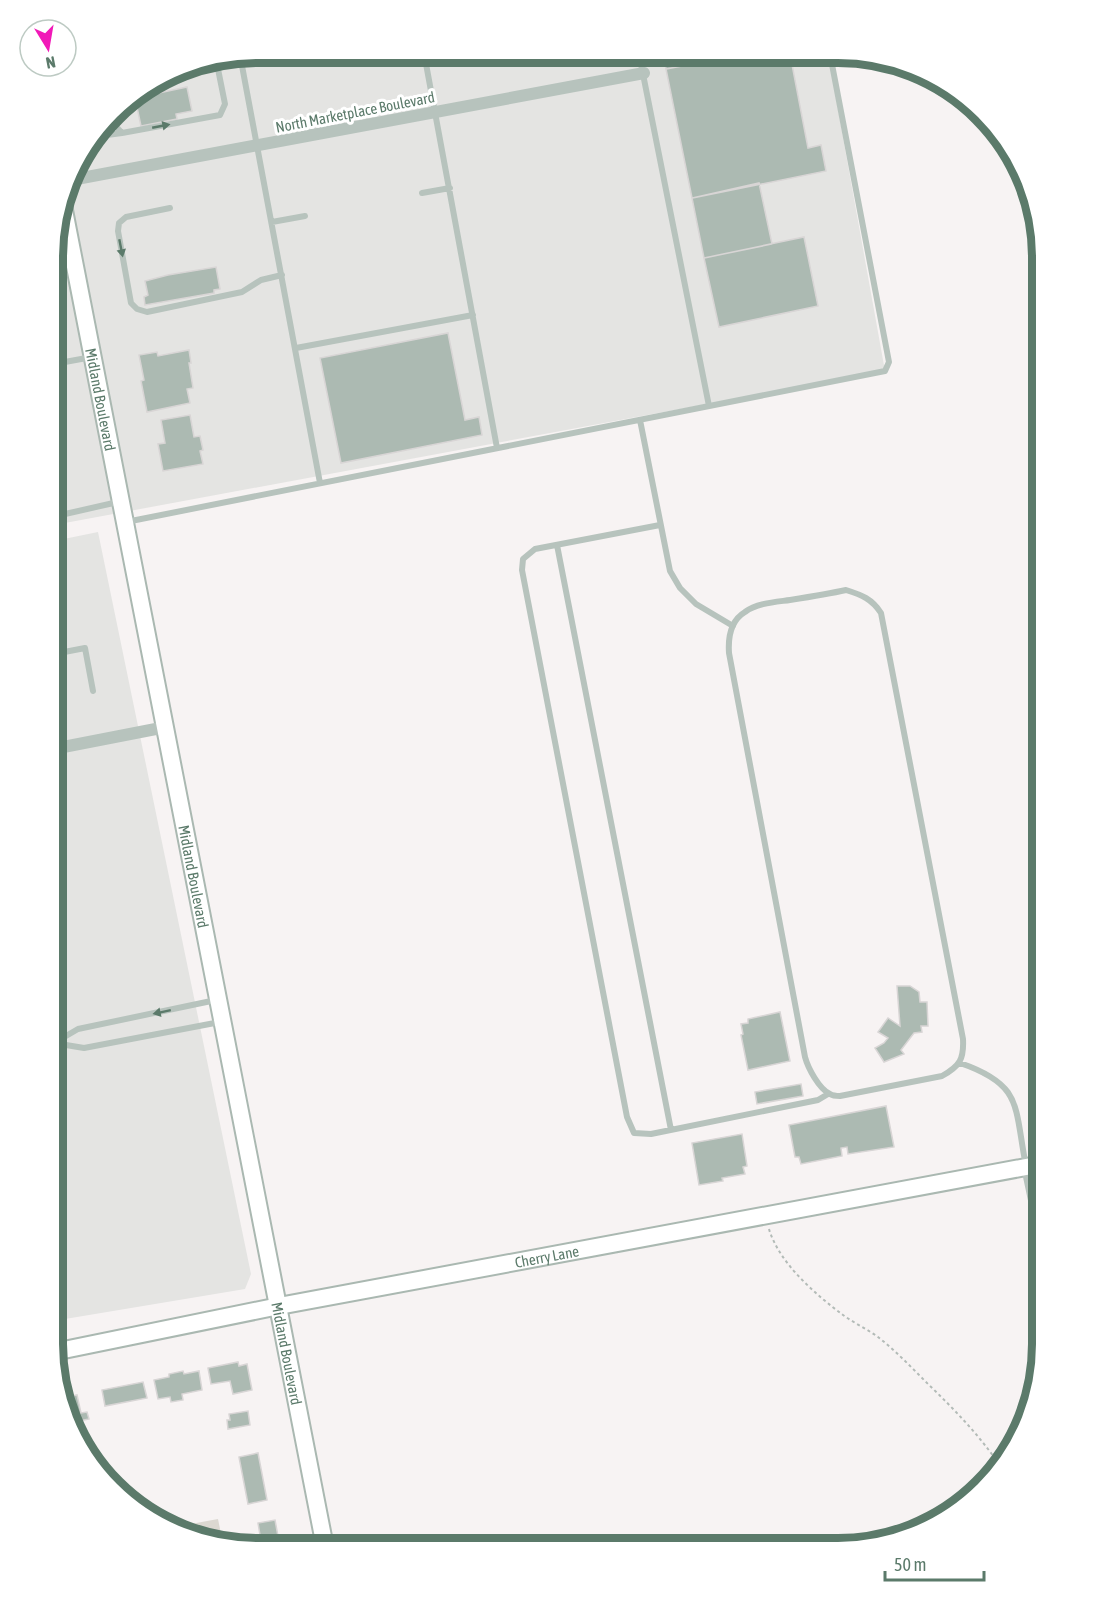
<svg xmlns="http://www.w3.org/2000/svg" width="1095" height="1601" font-family="'Asap Condensed',sans-serif">
  <style>
    .built { fill: #e4e4e2 }
    .green { fill: #dcd8d1 }
    .building { fill: #acbab2; stroke: #d8d5d5; stroke-width: 1.5 }
    .lines { fill: none; stroke-linecap: round; stroke-linejoin: round }
    .secondary-casing { stroke: #aab8b1; stroke-width: 20 }
    .path { stroke: #b3bbb7; stroke-width: 2; stroke-dasharray: 3 3; stroke-linecap: butt }
    .lane { stroke: #b7c3bd; stroke-width: 6 }
    .street { stroke: #b7c3bd; stroke-width: 12 }
    .secondary { stroke: #fff; stroke-width: 16 }
    .oneway { fill: #5b7a6a }
    .labels { text-anchor: middle; dominant-baseline: central; stroke-width: 6; stroke-linejoin: round; paint-order: stroke }
    .street-label { font-size: 15px; fill: #5b7a6a; stroke: #fff }
    .rim { fill: none; stroke: #5b7a6a; stroke-width: 8 }
  </style>
  <rect width="100%" height="100%" fill="#f7f3f3"/>
  <path class="built" d="M257,53L828,54L885,371L54,525V230L80,155L122,103L191,63Z
    M98,532L251,1274L245,1289L53,1321L54,541Z"/>
  <path class="green" d="M218,1519L223,1544L180,1526Z"/>
  <path class="building" d="M664,54H744L666,69Z
    M744,54H790L808,148L821,145L826,171L692,198L666,69Z
    M187,87L192,111L176,114L177,119L141,126L135,98Z
    M759,183L772,244L704,258L692,198Z
    M804,237L818,306L719,327L704,258Z
    M216,267L220,289L214,290V293L145,305L144,297L148,295L145,281L168,275Z
    M448,333L465,420L479,417L482,435L341,463L320,358Z
    M189,350L191,363H189L193,388L187,389L190,403L147,412L141,381L144,380L139,355L157,352L158,356Z
    M190,415L194,437L200,436L203,450L200,451L203,464L163,471L158,444L165,443L161,420Z
    M897,986H910L919,992L920,1002H927L928,1026H921L922,1032L914,1033L901,1050L904,1054L884,1062L875,1048L884,1043L888,1038L878,1032L888,1018L900,1026Z
    M780,1012L790,1061L748,1070L741,1035L743,1034L741,1024L748,1023V1019Z
    M801,1084L803,1096L757,1104L755,1092Z
    M886,1106L894,1147L848,1154L847,1147L841,1148L842,1156L801,1164L799,1157H795L789,1125Z
    M742,1134L747,1166L743,1167L745,1174L722,1178L723,1181L699,1185L692,1143Z
    M238,1362L239,1366L247,1364L252,1390L233,1394L230,1381L211,1384L208,1368Z
    M183,1371L184,1374L199,1371L202,1390L182,1394L183,1400L171,1402L170,1397L158,1399L154,1380L169,1377V1374Z
    M143,1382L147,1398L105,1406L102,1390Z
    M77,1395L81,1413L87,1412L89,1419L69,1423L63,1398Z
    M248,1411L250,1425L228,1429L227,1420H230L229,1414Z
    M258,1453L267,1500L248,1504L239,1457Z
    M275,1520L280,1547H262L258,1523Z"/>
  <g class="lines">
    <g class="secondary-casing">
      <g id="secondary">
        <path id="s1" d="M63,205L325,1547"/>
        <path id="s2" d="M54,1352L279,1306L1042,1164"/>
      </g>
    </g>
    <path class="path" d="M769,1229C779,1263 815,1294 843,1315C854,1323 867,1329 878,1337C896,1351 912,1368 928,1384C955,1410 980,1436 1001,1467"/>
    <path class="lane" d="M424,53L497,448
      M639,54L709,406
      M240,55L320,483
      M109,119L122,133L220,115L225,104L216,59
      M99,132L107,135L122,133
      M422,193L450,188
      M170,208L126,217L119,223L118,231L131,303L137,309L147,312L242,292L261,280L282,275
      M272,222L305,216
      M296,348L473,315
      M54,364L92,357
      M640,420L670,571L680,588L696,604L733,626
      M54,522L65,514L118,502
      M126,522L885,371L889,362L830,54
      M660,525L535,549L523,559L522,570L627,1117L634,1133L651,1134L818,1100L828,1094
      M557,545L671,1130
      M846,590C862,595 872,599 881,613L963,1039C964,1059 960,1066 942,1076L840,1096C837,1096 833,1096 830,1094C819,1089 808,1068 805,1057L729,653C728,638 730,621 745,612C757,603 776,602 790,600C809,597 828,594 846,590Z
      M54,654L85,648L93,691
      M216,1000L78,1029L54,1043L84,1048L220,1022
      M960,1063C1024,1085 1014,1107 1026,1166"/>
    <path class="street" d="M71,180L644,73
      M53,749L166,727
      M1027,1167L1042,1238"/>
    <use href="#secondary" class="secondary"/>
  </g>
  <defs><path id="oneway-solid" d="M-6-.8H1V-3.2L6.5 0L1 3.2V.8H-6Z" transform="scale(1.5)"/></defs>
  <g class="oneway">
    <use href="#oneway-solid" transform="translate(161 126) rotate(-11)"/>
    <use href="#oneway-solid" transform="translate(121 248) rotate(79)"/>
    <use href="#oneway-solid" transform="translate(162 1012) rotate(168)"/>
  </g>
  <g class="labels">
    <g class="street-label">
      <text transform="translate(355 112) rotate(-11)">North Marketplace Boulevard</text>
      <text stroke="none"><textPath href="#s1" startOffset="198">Midland Boulevard</textPath></text>
      <text stroke="none"><textPath href="#s1" startOffset="684">Midland Boulevard</textPath></text>
      <text stroke="none"><textPath href="#s2" startOffset="502">Cherry Lane</textPath></text>
      <text stroke="none"><textPath href="#s1" startOffset="1170">Midland Boulevard</textPath></text>
    </g>
  </g>
  <path d="M0 0H1095V1601H0ZM257 63H838A194 194 0 0 1 1032 257V1344A194 194 0 0 1 838 1538H257A194 194 0 0 1 63 1344V257A194 194 0 0 1 257 63Z" fill="#fff" fill-rule="evenodd"/>
  <path class="rim" d="M257 63H838A194 194 0 0 1 1032 257V1344A194 194 0 0 1 838 1538H257A194 194 0 0 1 63 1344V257A194 194 0 0 1 257 63Z"/>
  <g transform="translate(48 48) rotate(169)"><circle r="28" fill="#ffffff" stroke="#bdcac3" stroke-width="1.5"/>
  <path d="M0-4.5L10 22L0 15L-10 22Z" fill="#f119b8"/>
  <text y="-9" font-size="16" font-weight="bold" text-anchor="middle" fill="#5b7a6a">N</text>
  </g>
  <path d="M885 1571v9h99v-9" fill="none" stroke="#5b7a6a" stroke-width="3"/>
  <text x="894" y="1571" font-size="18" fill="#5b7a6a" stroke="#ffffff" stroke-width="4.5" paint-order="stroke">50 m</text>
</svg>
